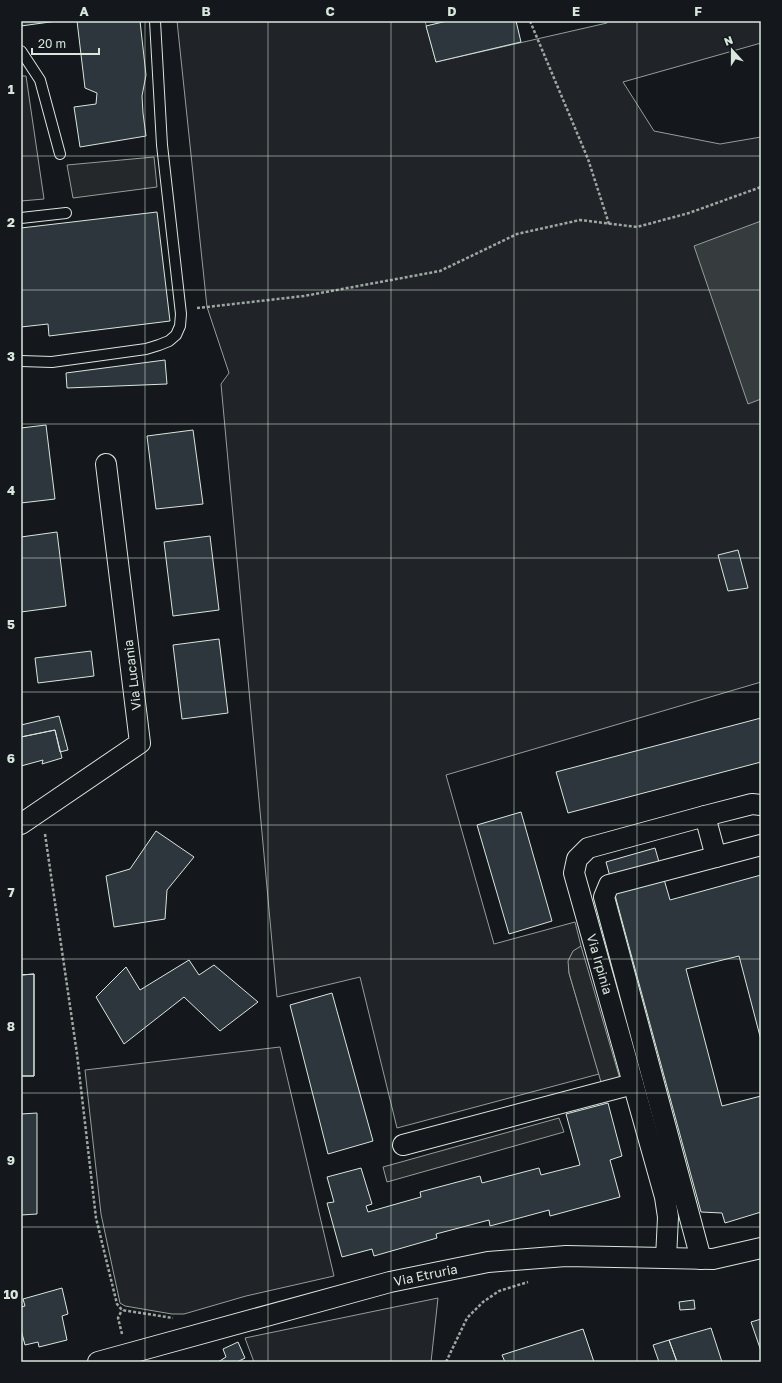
<svg xmlns="http://www.w3.org/2000/svg" width="782" height="1383" font-family="'Golos Text',sans-serif">
  <style>
    .green { fill: #202428; stroke: #939e99 }
    .parking { fill: #24282b; stroke: #939e99 }
    .water { fill: #363b3e; stroke: #939e99 }
    .building { fill: #2c363c; stroke: #d8e6dc }
    .lines { fill: none; stroke-linecap: round; stroke-linejoin: round }
    .service-casing { stroke: #d8e6dc; stroke-width: 12 }
    .minor-casing { stroke: #d8e6dc; stroke-width: 22 }
    .path { stroke: #9da8a2; stroke-width: 2.5; stroke-dasharray: 3 2; stroke-linecap: butt }
    .service { stroke: #14181c; stroke-width: 10 }
    .minor { stroke: #14181c; stroke-width: 20 }
    .grid { fill: none; stroke: #d8e6dc; stroke-width: 1; stroke-opacity: 0.55 }
    .labels { text-anchor: middle; dominant-baseline: central; stroke-width: 3; stroke-linejoin: round; paint-order: stroke }
    .street-label { font-size: 13px; fill: #d8e6dc; stroke: #14181c }
    .neatline { fill: none; stroke: #d8e6dc; stroke-width: 1.5 }
    .grid-label { font-size: 13px; text-anchor: middle; font-weight: bold; fill: #d8e6dc }
  </style>
  <rect width="100%" height="100%" fill="#14181c"/>
  <path class="green" d="M177,21H425L436,62L607,23V21H761V43L623,82L654,131L720,144L761,137V682L446,775L494,944L575,922L581,946C569,954 568,959 569,973L599,1074L397,1128L360,977L277,997L221,384L229,373L207,307Z
    M21,76H26L44,199L21,201Z
    M280,1047L334,1276L246,1296L184,1314H172L125,1306L120,1303L101,1214L85,1070Z
    M438,1298L431,1362H254L245,1338Z"/>
  <path class="parking" d="M154,157L157,187L73,198L67,165Z
    M581,946L620,1079L601,1082L569,973L568,961L573,951Z
    M559,1118L564,1132L387,1182L383,1167Z"/>
  <path class="water" d="M761,221V399L748,404L694,246Z"/>
  <path class="building" d="M21,21H57L21,26Z
    M77,21H140L146,75L142,96L143,113L146,136L80,147L74,107L96,104L97,93L85,88Z
    M447,21H516L521,42L436,62L426,26Z
    M157,212L170,321L49,336L48,324L21,327V228Z
    M165,360L167,384L67,388L66,373Z
    M46,425L55,499L21,503V428Z
    M193,430L203,504L156,509L147,436Z
    M57,532L66,606L21,612V537Z
    M210,536L219,610L173,616L164,542Z
    M738,550L748,588L728,591L718,555Z
    M219,639L228,713L182,719L173,645Z
    M91,651L94,676L38,683L35,658Z
    M59,716L68,750L60,752L55,730L21,737V725Z
    M761,718V762L568,813L556,772Z
    M55,730L62,758L42,764L43,760L21,766V737Z
    M521,812L552,921L509,934L477,825Z
    M156,831L194,857L167,890L165,919L114,927L106,876L130,869Z
    M655,848L670,900L761,875V1040L739,956L686,969L722,1106L761,1096V1212L725,1223L722,1213L701,1212L606,862Z
    M189,960L199,975L214,965L258,1002L220,1031L184,997L124,1044L96,997L126,967L140,990Z
    M34,974V1076H21V975Z
    M34,974V1076H21V975Z
    M332,993L373,1141L328,1154L290,1005Z
    M608,1103L622,1156L610,1160L620,1197L550,1216L549,1210L490,1226L489,1220L436,1234L437,1238L374,1256L372,1249L342,1257L327,1203L334,1202L327,1177L361,1168L372,1204L366,1206L368,1212L421,1197L420,1192L480,1176L482,1183L539,1168L541,1175L580,1165L566,1114Z
    M37,1113V1214L21,1215V1114Z
    M62,1288L68,1314L62,1316L67,1340L39,1347L38,1342L25,1345L21,1330V1307L25,1306L23,1299Z
    M694,1300L695,1309L680,1310L679,1302Z
    M761,1319V1351L751,1322Z
    M711,1328L722,1362H677L669,1340Z
    M583,1329L594,1362H505L502,1355Z
    M669,1340L677,1362H659L653,1345Z
    M238,1342L245,1358L237,1362H218L226,1357L223,1349Z"/>
  <g class="lines">
    <g class="service-casing">
      <path id="service" d="M21,51L40,80L60,154
        M21,218L66,213
        M21,361L52,362L146,349L159,345L169,341L176,335L180,326L181,314L162,145L155,21"/>
    </g>
    <g class="minor-casing">
      <g id="minor">
        <path d="M705,816L716,857"/>
        <path d="M21,824L140,743L106,464"/>
        <path d="M403,1145L633,1084"/>
        <path d="M666,1258L668,1217L665,1197L574,873L577,859L588,848L705,816L752,804L761,805"/>
        <path d="M701,1259L604,897L609,885L761,845"/>
        <path id="s1" d="M98,1362L390,1282L488,1262L566,1256L713,1259L761,1248"/>
      </g>
    </g>
    <path class="path" d="M530,21L588,159L609,224
      M197,308L207,307L304,296L440,271L517,234L580,220L637,227L689,213L761,187
      M45,834L77,1054L96,1218L117,1304L122,1310L173,1318
      M122,1334L118,1318L122,1310
      M446,1362L467,1318L483,1302L499,1291L528,1282"/>
    <use href="#service" class="service"/>
    <use href="#minor" class="minor"/>
  </g>
  <path class="grid" d="M145,21V1362M268,21V1362M391,21V1362M514,21V1362M637,21V1362M21,156H761M21,290H761M21,424H761M21,558H761M21,692H761M21,825H761M21,959H761M21,1093H761M21,1227H761"/>
  <g class="labels">
    <g class="street-label">
      <text transform="translate(132 675) rotate(-97)">Via Lucania</text>
      <text transform="translate(600 964) rotate(74)">Via Irpinia</text>
      <text stroke="none"><textPath href="#s1" startOffset="339">Via Etruria</textPath></text>
    </g>
  </g>
  <rect width="782" height="1383" fill="none" stroke="#14181c" stroke-width="44"/>
  <g transform="translate(732 50) rotate(339)" stroke="#14181c" stroke-width="3" paint-order="stroke">
  <path d="M0-3L7 15L0 10L-7 15Z" fill="#d8e6dc"/>
  <text y="-6" font-size="11" font-weight="bold" text-anchor="middle" fill="#d8e6dc">N</text>
  </g>
  <path d="M32 48v6h67v-6" fill="none" stroke="#d8e6dc" stroke-width="2"/>
  <text x="38" y="48" font-size="12" fill="#d8e6dc" stroke="#14181c" stroke-width="3" paint-order="stroke">20 m</text>
  <rect x="22" y="22" width="738" height="1339" class="neatline"/>
  <g class="grid-label">
    <text x="84" y="16">A</text>
    <text x="206" y="16">B</text>
    <text x="330" y="16">C</text>
    <text x="452" y="16">D</text>
    <text x="576" y="16">E</text>
    <text x="698" y="16">F</text>
    <text x="11" y="94">1</text>
    <text x="11" y="227">2</text>
    <text x="11" y="361">3</text>
    <text x="11" y="495">4</text>
    <text x="11" y="629">5</text>
    <text x="11" y="763">6</text>
    <text x="11" y="897">7</text>
    <text x="11" y="1031">8</text>
    <text x="11" y="1165">9</text>
    <text x="11" y="1299">10</text>
  </g>
</svg>
